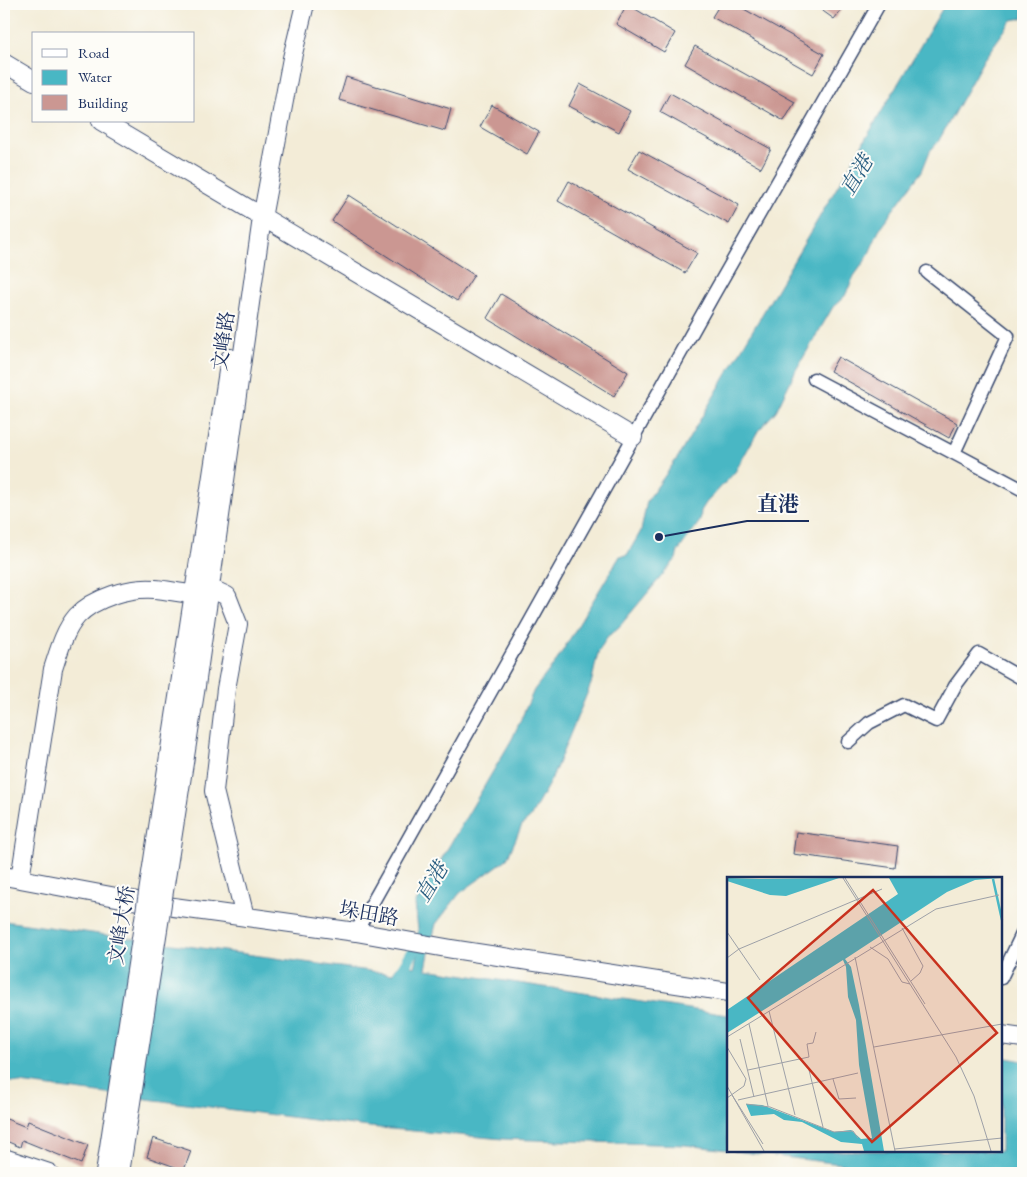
<svg xmlns="http://www.w3.org/2000/svg" width="1027" height="1177" font-family="'EB Garamond','Noto Serif SC',serif">
  <style>
    .water { fill: #49b7c4; stroke: #327391 }
    .lines { fill: none; stroke-linecap: round; stroke-linejoin: round }
    .canal { stroke: #49b7c4; stroke-width: 12 }
    .building { fill: #cb9792 }
    .street-casing { stroke: #3b4b70; stroke-width: 15 }
    .secondary-casing { stroke: #3b4b70; stroke-width: 20 }
    .street { stroke: #fff; stroke-width: 12 }
    .secondary { stroke: #fff; stroke-width: 18 }
    .secondary-bridge-casing { stroke: #3b4b70; stroke-width: 20; stroke-linecap: butt }
    .secondary-bridge { stroke: #fff; stroke-width: 18 }
    .labels { text-anchor: middle; dominant-baseline: central; stroke-width: 4; stroke-linejoin: round; paint-order: stroke }
    .street-label { font-size: 20px; fill: #1b2f5e; stroke: #fdfcf7 }
    .water-label { font-size: 21px; font-style: italic; fill: #2b5f82; stroke: #fdfcf7 }
    .inset-river { fill: none; stroke: #49b7c4; stroke-width: 2.5 }
    .inset-road { fill: none; stroke: #9da0a7; stroke-width: 1 }
    .view { fill: #c8321e; fill-opacity: 0.15; stroke: #c8321e; stroke-width: 2.5 }
    .inset-edge { fill: none; stroke: #1b2f5e; stroke-width: 2.5 }
    .leader { fill: none; stroke: #1b2f5e; stroke-width: 2 }
    .callout-dot { fill: #1b2f5e; stroke: #fdfcf7; stroke-width: 2 }
    .callout-label { font-size: 21px; text-anchor: middle; font-weight: bold; fill: #1b2f5e; stroke: #fdfcf7; stroke-width: 4; stroke-linejoin: round; paint-order: stroke }
  </style>
  <rect width="100%" height="100%" fill="#fdfcf7"/>
  <filter id="ink" filterUnits="userSpaceOnUse"><feTurbulence type="fractalNoise" baseFrequency=".02" numOctaves="2"/><feDisplacementMap in="SourceGraphic" scale="10" xChannelSelector="R" yChannelSelector="G"/><feConvolveMatrix kernelMatrix="1 2 1 2 8 2 1 2 1" color-interpolation-filters="sRGB"/></filter>
  <filter id="wash" filterUnits="userSpaceOnUse"><feTurbulence type="fractalNoise" baseFrequency=".0096" numOctaves="4" result="noise"/><feDisplacementMap in="SourceGraphic" scale="20" xChannelSelector="R" yChannelSelector="G"/><feGaussianBlur stdDeviation="1.12" result="paint"/><feColorMatrix in="noise" values="0 0 0 0 0 0 0 0 0 0 0 0 0 0 0 0 0 1.4 0 .05"/><feComposite in="paint" operator="in"/></filter>
  <g filter="url(#wash)">
    <rect width="100%" height="100%" fill="#f3ecd7"/>
    <path class="water" d="M945,4H1023V18L1012,20L984,59L938,142L930,151L922,171L881,226L867,258L854,276L845,296L833,307L796,370L776,411L758,431L735,472L706,503L701,511L700,521L678,551L676,559L619,627L607,637L598,653L591,684L552,778L530,818L522,825L507,859L460,893L436,924L430,948L426,969L728,1015V1150L685,1145L503,1139L369,1127L4,1081V921L392,974L399,964L415,967L420,946L415,904L512,739L534,690L557,660L620,556L627,555L641,531L647,501L678,457Z
      M1001,1057L1023,1061V1173H915L734,1151H1001Z"/>
    <g class="lines">
      <path class="canal" d="M397,978L421,938"/>
    </g>
    <g id="blocks">
      <path class="building" d="M627,4L675,33L664,52L616,24Z
        M720,4H735L824,54L813,74L712,17Z
        M813,4H846L834,19Z
        M695,46L795,102L784,121L685,64Z
        M346,77L451,109L445,131L339,100Z
        M580,84L630,111L619,132L569,106Z
        M670,93L771,149L761,168L660,112Z
        M492,105L539,132L527,154L480,127Z
        M639,150L739,205L729,224L628,169Z
        M569,181L697,253L685,273L558,201Z
        M349,195L474,275L457,301L332,221Z
        M501,294L628,372L614,396L487,318Z
        M838,357L957,423L949,438L830,371Z
        M796,832L898,846L895,868L793,854Z
        M4,1118L26,1127L28,1121L88,1145L81,1164L22,1140L20,1147L4,1140Z
        M153,1138L191,1151L184,1170L147,1157Z"/>
    </g>
  </g>
  <g filter="url(#ink)">
    <use href="#blocks" fill-opacity="0" stroke="#3b4b70" stroke-width="1"/>
    <g class="lines">
      <g class="street-casing">
        <path id="street" d="M927,272L1008,336L954,453
          M814,379L1023,490
          M848,742L869,723L904,705L936,721L955,686L979,654L1023,679
          M356,932L712,297L879,4
          M1001,978L1023,932"/>
      </g>
      <g class="secondary-casing">
        <path id="secondary" d="M4,63L34,81
          M101,121L633,437
          M210,588L227,596L238,624L226,689L214,791L245,917
          M180,684L230,358
          M196,686L262,218L292,58L305,4
          M4,876L159,905L356,932L452,949L728,992
          M20,879L53,669C59,651 64,631 77,616C94,598 129,587 155,589C167,590 180,593 193,594
          M1001,1035L1023,1038
          M4,1158L49,1173"/>
      </g>
      <use href="#street" class="street"/>
      <use href="#secondary" class="secondary"/>
      <g class="secondary-bridge-casing">
        <path id="secondary-bridge" d="M105,1173L180,684
          M120,1173L196,686"/>
      </g>
      <use href="#secondary-bridge" class="secondary-bridge"/>
    </g>
  </g>
  <g class="labels">
    <g class="street-label">
      <text transform="translate(223 341) rotate(-82)">文峰路</text>
      <text transform="translate(369 913) rotate(10)">垛田路</text>
      <text transform="translate(121 925) rotate(-81)">文峰大桥</text>
    </g>
    <g class="water-label">
      <text transform="translate(856 175) rotate(-59)">直港</text>
      <text transform="translate(431 882) rotate(-59)">直港</text>
    </g>
  </g>
  <g transform="translate(727 877)">
    <rect width="275" height="275" fill="#f3ecd7"/>
    <path d="M0,1L32,2L112,1L59,19L43,18L0,4ZM162,1H273L248,3L220,15L118,82L124,90L132,128L157,274H137L135,267L114,265L75,245L57,243L47,237L24,239L19,227L35,228L107,255L124,253L134,262L145,261L132,188L129,143L121,120L119,90L116,83L0,156V133L171,17Z" fill="#49b7c4"/>
    <path class="inset-river" d="M266,2L275,43"/>
    <path class="inset-road" d="M116,1L229,180L247,219L264,274M118,1L198,127M175,51L196,89L193,96L184,104M0,55L33,103M143,70L161,82L175,105L183,107M128,80L168,274M0,81L12,72L155,12M42,134L68,238M22,147L41,229M0,160L209,32L272,18M13,162L27,220M0,170L19,202L17,209L0,221M147,170L275,147M21,193L82,180L80,167L86,166L89,155M82,193L96,250M106,202L112,222L129,221M0,209L37,274M5,218L36,267M11,223L131,196M19,227L43,230L107,255L126,254L131,261M168,272L275,261"/>
    <path class="view" d="M146,13L270,156L145,265L21,121Z"/>
    <rect width="275" height="275" class="inset-edge"/>
  </g>
  <path class="leader" d="M659 537L747 521H809"/>
  <circle class="callout-dot" cx="659" cy="537" r="5"/>
  <g class="callout-label">
    <text x="778" y="511">直港</text>
  </g>
  <rect width="1027" height="1177" fill="none" stroke="#fdfcf7" stroke-width="20"/>
  <rect x="32" y="32" width="162" height="90" fill="#fdfcf7" stroke="#a3aaba"/>
  <rect x="42" y="49" width="25" height="8" fill="#ffffff" stroke="#a3aaba"/>
  <text x="78" y="58" font-size="15" fill="#1b2f5e">Road</text>
  <rect x="42" y="70" width="25" height="15" fill="#49b7c4" stroke="#a3aaba"/>
  <text x="78" y="82" font-size="15" fill="#1b2f5e">Water</text>
  <rect x="42" y="95" width="25" height="15" fill="#cb9792" stroke="#a3aaba"/>
  <text x="78" y="108" font-size="15" fill="#1b2f5e">Building</text>
</svg>
